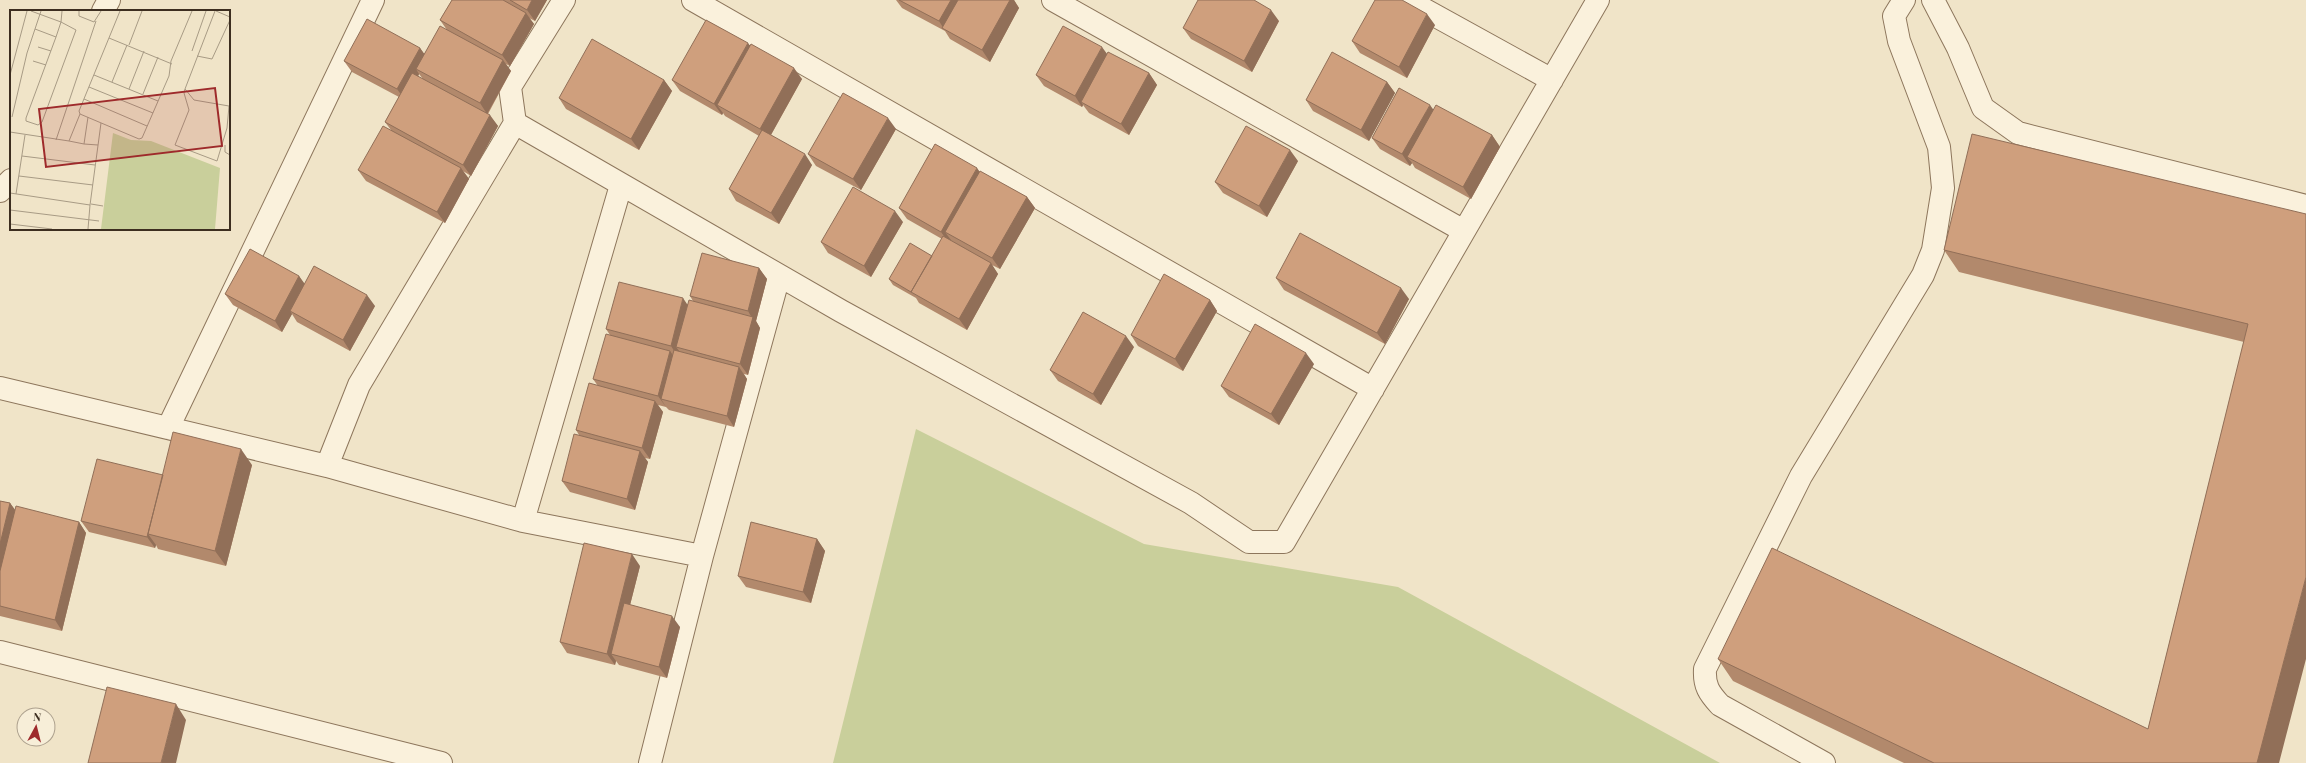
<svg xmlns="http://www.w3.org/2000/svg" width="2306" height="763" font-family="'Playfair Display',serif">
  <style>
    .green { fill: #c9cf9b }
    .lines { fill: none; stroke-linecap: round; stroke-linejoin: round }
    .minor-casing { stroke: #8d765c; stroke-width: 24 }
    .minor { stroke: #faf1dc; stroke-width: 22 }
    .wall { fill: #b2896c; fill-rule: evenodd }
    .shaded-wall { fill: #916f58 }
    .building { fill: #cf9f7d; stroke: #916f58 }
    .inset-road { fill: none; stroke: #a89b85; stroke-width: 1 }
    .view { fill: #9e2a2b; fill-opacity: 0.15; stroke: #9e2a2b; stroke-width: 2 }
    .inset-edge { fill: none; stroke: #3d2e20; stroke-width: 2 }
  </style>
  <rect width="100%" height="100%" fill="#f0e4c8"/>
  <path class="green" d="M916,429L1144,544L1398,587L1720,763H833Z"/>
  <g class="lines">
    <g class="minor-casing">
      <path id="minor" d="M564,0L510,87L515,123L841,311L1191,503L1249,542H1284L1598,0
        M693,0L1373,389
        M1053,0L1464,231
        M1407,0L1552,80
        M1933,0L1958,48L1983,108L2018,133L2306,206
        M103,11L109,0
        M0,191L11,180
        M0,388L327,466L359,385L515,123
        M168,428L373,0
        M327,466L523,521L621,185
        M523,521L702,556
        M0,652L441,763
        M650,763L702,556L779,276
        M1824,763L1720,705C1709,693 1704,686 1705,669L1801,476L1923,275L1933,250L1943,188L1939,147L1899,41L1894,16L1904,0"/>
    </g>
    <use href="#minor" class="minor"/>
  </g>
  <path class="wall" d="M452,0H547L535,21L529,18L534,24L510,66L506,64L511,71L488,114L498,126L471,176L463,171L469,179L445,223L366,181L358,170L391,130L385,122L399,97L352,72L344,61L420,48L424,54L447,30L440,20ZM419,74L423,79L418,77Z
    M896,0H1014L1019,8L990,62L950,39L945,31L902,8Z
    M1279,21L1252,72L1191,39L1183,28Z
    M1435,25L1407,78L1360,53L1352,41Z
    M750,46L802,79L771,135L812,165L779,224L736,201L729,189L759,136L725,116L723,113L722,115L680,91L672,80Z
    M1107,54L1149,73L1157,85L1129,135L1089,113L1083,105L1082,107L1044,86L1036,75Z
    M664,80L672,91L639,150L566,109L559,98Z
    M1387,82L1395,93L1369,141L1313,111L1306,100Z
    M1433,109L1492,135L1500,147L1471,199L1415,168L1412,163L1410,166L1380,149L1372,138Z
    M896,129L861,190L816,166L808,154Z
    M1298,161L1267,217L1223,193L1215,182Z
    M980,172L1027,197L1035,208L1000,269L992,265L998,274L967,330L919,303L916,298L893,285L889,279L932,256L942,239L907,219L899,208Z
    M2306,214L2279,763H1904L1733,681L1718,659L2148,729L2244,342L1959,272L1944,250Z
    M903,222L871,277L828,253L821,242Z
    M759,268L767,279L756,321L760,328L748,375L744,374L747,379L734,427L669,410L666,407L658,405L663,412L650,459L645,458L648,462L635,510L570,492L562,481L579,435L576,430L598,386L593,379L610,335L606,329L688,304L693,301L690,296Z
    M299,276L304,284L375,306L350,351L297,322L292,314L282,332L233,305L225,294Z
    M1276,278L1409,299L1385,344L1284,290Z
    M1210,300L1217,311L1183,371L1138,346L1131,335Z
    M1134,347L1101,405L1058,381L1050,370Z
    M1314,364L1279,425L1229,397L1221,386Z
    M252,465L226,566L158,549L156,545L155,548L89,532L81,521L163,475Z
    M0,501L10,503L15,510L79,522L86,533L62,631L0,616Z
    M817,539L825,551L811,603L746,587L738,576Z
    M640,566L630,605L680,627L667,678L619,665L616,661L615,665L567,653L560,642Z"/>
  <path class="shaded-wall" d="M532,0H547L535,21L527,10Z
    M951,0H965L944,29L939,21Z
    M1010,0H1014L1019,8L990,62L982,50Z
    M1271,10L1279,21L1252,72L1244,61Z
    M526,13L534,24L510,66L502,55Z
    M1427,14L1435,25L1407,78L1399,67Z
    M748,43L756,55L717,105L723,113L722,115L714,104Z
    M1102,47L1110,58L1081,102L1083,105L1082,107L1075,96Z
    M420,48L428,59L416,69L419,74L405,100L397,89Z
    M503,60L511,71L487,114L480,103Z
    M794,68L802,79L768,140L760,129Z
    M1149,73L1157,85L1129,135L1121,124Z
    M664,80L672,91L639,150L631,139Z
    M1387,82L1395,93L1369,141L1361,130Z
    M1430,105L1438,116L1407,157L1412,163L1410,166L1402,154Z
    M490,115L498,126L471,176L463,165Z
    M888,118L896,129L861,190L853,179Z
    M1492,135L1500,147L1471,199L1463,187Z
    M1290,150L1298,161L1267,217L1259,206Z
    M805,154L812,165L779,224L771,213Z
    M461,168L469,179L445,223L437,212Z
    M977,168L985,179L945,232L951,240L949,243L941,232Z
    M1027,197L1035,208L1000,269L992,258Z
    M895,211L903,222L871,277L864,266Z
    M991,263L998,274L967,330L959,319Z
    M759,268L767,279L756,321L760,328L748,375L740,364L752,318L748,311Z
    M299,276L307,287L290,311L292,314L282,332L275,321Z
    M1401,288L1409,299L1385,344L1377,333Z
    M367,295L375,306L350,351L343,340Z
    M683,298L691,310L676,347L680,352L678,357L671,346Z
    M1210,300L1217,311L1183,371L1175,359Z
    M1126,336L1134,347L1101,405L1093,394Z
    M670,351L678,362L661,399L666,407L658,396Z
    M1306,353L1314,364L1279,425L1271,414Z
    M739,367L747,379L734,427L727,416Z
    M655,401L663,412L650,459L642,448Z
    M241,449L252,465L226,566L215,551Z
    M640,451L648,462L635,510L627,499Z
    M10,503L18,514L0,587V544Z
    M79,522L86,533L62,631L55,620Z
    M148,534L156,545L155,548L147,537Z
    M817,539L825,551L811,603L803,592Z
    M632,554L640,566L617,656L611,654L616,661L615,665L607,654Z
    M2306,577V659L2279,763H2257Z
    M672,616L680,627L667,678L659,667Z
    M176,704L186,720L176,763H161Z"/>
  <path class="building" d="M452,0H503L526,13L502,55L440,20Z
    M510,0H532L527,10Z
    M899,0H951L939,21Z
    M958,0H1010L982,50L942,28Z
    M1198,0H1254L1271,10L1244,61L1183,28Z
    M1375,0H1402L1427,14L1399,67L1352,41Z
    M367,19L420,48L397,89L344,61Z
    M706,20L748,43L714,104L672,80Z
    M440,26L503,60L480,103L416,69Z
    M1063,26L1102,47L1075,96L1036,75Z
    M592,39L664,80L631,139L559,98Z
    M751,44L794,68L760,129L717,105Z
    M1108,52L1149,73L1121,124L1081,102Z
    M1332,52L1387,82L1361,130L1306,100Z
    M412,73L490,115L463,165L385,122Z
    M1399,88L1430,105L1402,154L1372,138Z
    M843,93L888,118L853,179L808,154Z
    M1436,105L1492,135L1463,187L1407,157Z
    M383,126L461,168L437,212L358,170Z
    M1246,126L1290,150L1259,206L1215,182Z
    M762,130L805,154L771,213L729,189Z
    M1972,134L2306,214V577L2257,763H1934L1718,659L1772,548L2148,729L2248,324L1944,250Z
    M935,144L977,168L941,232L899,208Z
    M980,171L1027,197L992,258L945,232Z
    M853,187L895,211L864,266L821,242Z
    M1300,233L1401,288L1377,333L1276,278Z
    M943,236L991,263L959,319L911,292Z
    M910,243L932,256L911,292L889,279Z
    M250,249L299,276L275,321L225,294Z
    M702,253L759,268L748,311L690,296Z
    M314,266L367,295L343,340L290,311Z
    M1164,274L1210,300L1175,359L1131,335Z
    M619,282L683,298L671,346L606,329Z
    M689,300L753,317L740,364L676,347Z
    M1083,312L1126,336L1093,394L1050,370Z
    M1255,324L1306,353L1271,414L1221,386Z
    M606,334L670,351L658,396L593,379Z
    M674,350L739,367L727,416L661,399Z
    M589,383L655,401L642,448L576,430Z
    M173,432L241,449L215,551L148,534Z
    M574,434L640,451L627,499L562,481Z
    M97,459L163,475L147,537L81,521Z
    M0,501L10,503L0,544Z
    M16,506L79,522L55,620L0,606V571Z
    M751,522L817,539L803,592L738,576Z
    M584,543L632,554L607,654L560,642Z
    M624,603L672,616L659,667L611,654Z
    M107,687L176,704L161,763H88Z"/>
  <g transform="translate(10 10)">
    <rect width="220" height="220" fill="#f0e4c8"/>
    <path d="M103,123L121,130L141,131L210,158L205,219H91Z" fill="#c9cf9b"/>
    <path class="inset-road" d="M21,1L51,12L66,20L32,112L28,115L16,111V108L46,27L51,12L52,1M69,1V6L84,12L91,1M110,1L69,101L70,104L129,129L132,128L159,66L161,51L182,1M206,1L220,7M25,19L46,27M99,28L162,54M119,35L132,1M28,37L41,41M182,41L196,1M187,46L202,49L220,10M23,51L36,55M0,65L17,1M84,65L148,91M102,72L117,35M79,77L143,103M119,79L134,41M175,79L174,83L179,100L165,135L207,151L217,118L219,96L184,90L175,79L205,1M133,84L148,47M74,89L137,116M2,107L17,43L31,1M0,122L59,131L70,104M46,130L86,11M59,131L74,134L78,107M74,134L88,135M215,135V142L220,145M12,146L85,155M9,166L83,175M0,183L80,195L91,113M6,184L15,125M81,194L93,196M0,200L89,211M0,214L42,219M78,219L80,195"/>
    <path class="view" d="M205,78L212,136L36,157L29,99Z"/>
    <rect width="220" height="220" class="inset-edge"/>
  </g>
  <g transform="translate(36 727) rotate(7)"><circle r="19" fill="#f7eed8" stroke="#ada18e"/>
  <path d="M0-3L7 15L0 10L-7 15Z" fill="#9e2a2b"/>
  <text y="-6" font-size="11" font-weight="bold" text-anchor="middle" fill="#3d2e20">N</text>
  </g>
</svg>
